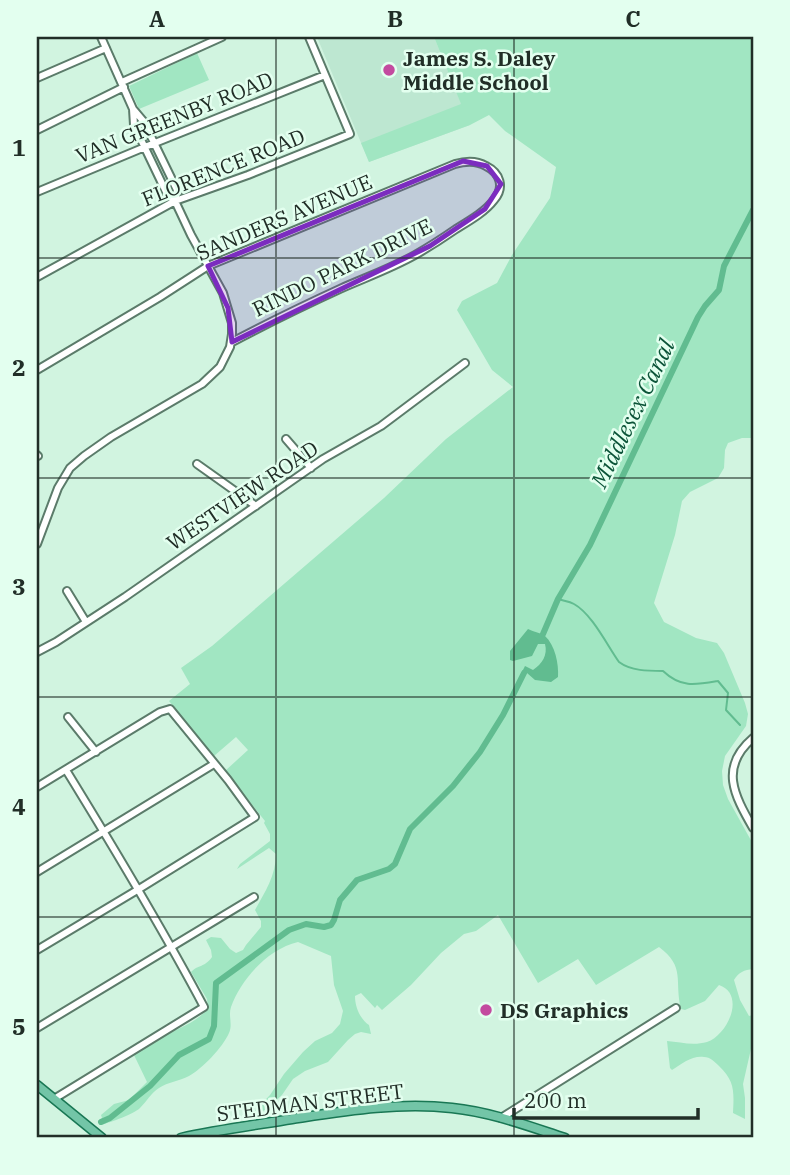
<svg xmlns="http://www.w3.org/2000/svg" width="790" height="1175" font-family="'IBM Plex Serif',serif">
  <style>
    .built { fill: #bde7d1 }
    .green { fill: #a1e6c2 }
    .water { fill: #61bc90 }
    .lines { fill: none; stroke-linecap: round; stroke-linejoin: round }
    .stream { stroke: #61bc90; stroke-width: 2 }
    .canal { stroke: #61bc90; stroke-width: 6 }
    .minor-casing { stroke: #5b7b6a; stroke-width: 10 }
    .major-casing { stroke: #197754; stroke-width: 11 }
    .minor { stroke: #fff; stroke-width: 6 }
    .major { stroke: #73c5a7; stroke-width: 8 }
    .marked { fill: #7b2cbf; fill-opacity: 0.2; stroke: #7b2cbf; stroke-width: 5; stroke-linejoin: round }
    .grid { fill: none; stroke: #212e27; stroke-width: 2; stroke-opacity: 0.55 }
    .poi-dot { fill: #c34a9f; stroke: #e3ffef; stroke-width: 2.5 }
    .labels { text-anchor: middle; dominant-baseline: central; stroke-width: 5; stroke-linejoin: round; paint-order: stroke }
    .poi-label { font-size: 21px; font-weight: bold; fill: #212e27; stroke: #e3ffef; text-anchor: start }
    .street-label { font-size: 21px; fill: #212e27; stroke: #e3ffef }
    .water-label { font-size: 23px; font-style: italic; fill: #0b5438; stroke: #e3ffef }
    .neatline { fill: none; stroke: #212e27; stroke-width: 2.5 }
    .grid-label { font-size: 23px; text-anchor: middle; font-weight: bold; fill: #212e27 }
  </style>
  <rect width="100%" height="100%" fill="#d1f4e0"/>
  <path class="built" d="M317,37H434L470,125L369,162Z"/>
  <path class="green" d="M434,37H753V438H742L728,443L725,450L724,468L718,478L690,492L682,501L675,535L654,603L664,622L696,638L717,643L724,653L745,703L748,714L746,726L725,756L722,771L723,785L728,799L753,844V969C744,970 739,972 734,980L740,1000L749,1016L753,1015V1040L743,1084L745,1098V1119L733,1113C734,1092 735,1081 719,1066C715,1062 710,1057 704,1057C693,1055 681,1064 672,1070L670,1068L667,1041C680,1042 693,1046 707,1042C728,1035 746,994 719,985L705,1001L685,1010L681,1009C674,981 686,967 659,947L596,985L578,959L538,983L498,915L476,931L464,934L441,953L411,985L382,1010L377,1005L375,1008L361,993L355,996C355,1007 360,1019 369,1025L371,1034L361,1032L355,1034L348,1040L328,1062L305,1071L293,1079L282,1095L267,1109L248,1118L270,1095L284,1074L303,1052L315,1041L332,1033L340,1024L343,1011L334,985L331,956L298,942C268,949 241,979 231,1007C228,1016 233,1024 229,1033C223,1047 202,1069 189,1076C179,1081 168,1082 159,1088C151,1093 147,1101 140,1108C134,1114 111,1122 101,1125L99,1120L102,1118L101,1115L114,1104L129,1100L147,1082L134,1055C142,1050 150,1044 158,1039C175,1029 196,1024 208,1008L207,999L191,972C199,964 204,968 212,957L211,950L206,940L211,937L221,938L230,949L236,953L243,950L246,945L261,927V921L255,910C265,892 276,875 276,854L269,848L237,869L240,864L270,841V834L264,823L265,821L225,771L248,750L236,737L214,756L169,701L190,684L181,668L212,646L384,498L446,439L513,387L492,370L457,310L462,301L497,283L512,255L550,198L556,167L505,131L489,115L470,125L369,162L361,143L461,104Z
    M197,53L209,80L139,109L129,86Z"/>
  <path class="water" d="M528,629C534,632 541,633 545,636C555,645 559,664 558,677L551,682L535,680L527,673L521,674L525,666L533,670C542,664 548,655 545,644H538L532,656L513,661L510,660V651Z"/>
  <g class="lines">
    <path class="stream" d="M558,599C564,601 569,601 574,604C592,614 607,645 619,662C631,671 648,671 663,671C681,688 695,685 718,681L728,693L726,710L740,725
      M753,758V767"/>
    <path class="canal" d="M543,634L558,599L590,545L698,317L705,306L719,290L724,266L753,210
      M101,1122L110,1118L150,1086L179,1055L209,1039L214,1026L216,983L289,930L306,924L324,927L331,925L334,920L340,900L357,880L389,869L395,864L410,829L453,786L480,752L503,715L524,673"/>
    <g class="minor-casing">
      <path id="minor" d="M101,37L133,109L144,122L177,190L175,201
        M37,78L106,48
        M122,82L222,37
        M37,130L124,87
        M37,192L145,147L325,75
        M37,277L175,201L248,175L350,134L309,37
        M37,370L160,297L208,266L455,164C465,161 476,160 486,166C500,173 505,187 494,200C485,212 469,221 456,229C443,238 429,247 415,255C392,268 367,277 342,288C305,305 268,323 232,342
        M286,439L311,468
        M37,455L38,456
        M197,464L256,506
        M37,544L58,488L70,468L84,456L111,437L202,384L220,367L230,347L232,334V323L223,293L191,235L175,201L168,196L134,125L133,109
        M67,591L86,622
        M37,652L56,642L125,597L323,459L381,426L465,363
        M68,717L96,752
        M753,738C719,767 734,795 753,828
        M37,787L160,712L170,709L228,780L255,817L139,889L37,950
        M37,872L214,764
        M37,1028L254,897
        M54,1099L204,1007C161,926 114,848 66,770
        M501,1118L676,1008"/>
    </g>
    <g class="major-casing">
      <path id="major" d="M37,1085L102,1138
        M181,1138C217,1130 255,1125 292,1119C345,1111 398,1102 452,1108C491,1112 528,1126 565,1138"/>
    </g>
    <use href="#minor" class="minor"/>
    <use href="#major" class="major"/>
  </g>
  <path class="marked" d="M463,161L487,166L501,184L485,209L430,246L232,342L228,308L208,266Z"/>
  <path class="grid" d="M276,37V1138M514,37V1138M37,258H753M37,478H753M37,697H753M37,917H753"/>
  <g class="poi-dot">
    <circle cx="389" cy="70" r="7"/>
    <circle cx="486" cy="1010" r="7"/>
  </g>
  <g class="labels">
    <g class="poi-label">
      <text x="403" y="58">James S. Daley<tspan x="403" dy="24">Middle School</tspan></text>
      <text x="500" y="1010">DS Graphics</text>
    </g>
    <g class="street-label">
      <text transform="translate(174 117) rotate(-22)">VAN GREENBY ROAD</text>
      <text transform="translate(223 167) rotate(-22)">FLORENCE ROAD</text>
      <text transform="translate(284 217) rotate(-23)">SANDERS AVENUE</text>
      <text transform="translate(342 267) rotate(-26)">RINDO PARK DRIVE</text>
      <text transform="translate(242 495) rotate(-34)">WESTVIEW ROAD</text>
      <text transform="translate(310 1102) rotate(-7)">STEDMAN STREET</text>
    </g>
    <g class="water-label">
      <text transform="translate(632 413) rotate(-64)">Middlesex Canal</text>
    </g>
  </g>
  <rect width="790" height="1175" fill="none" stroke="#e3ffef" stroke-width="77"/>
  <path d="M514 1108v10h184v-10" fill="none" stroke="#212e27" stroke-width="3.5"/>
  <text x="524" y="1108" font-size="21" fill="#212e27" stroke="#e3ffef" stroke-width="5" paint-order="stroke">200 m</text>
  <rect x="38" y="38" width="714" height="1098" class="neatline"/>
  <g class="grid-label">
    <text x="157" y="27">A</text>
    <text x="395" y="27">B</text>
    <text x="633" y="27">C</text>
    <text x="19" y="156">1</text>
    <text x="19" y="376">2</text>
    <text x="19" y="595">3</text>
    <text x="19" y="815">4</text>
    <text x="19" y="1035">5</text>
  </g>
</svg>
